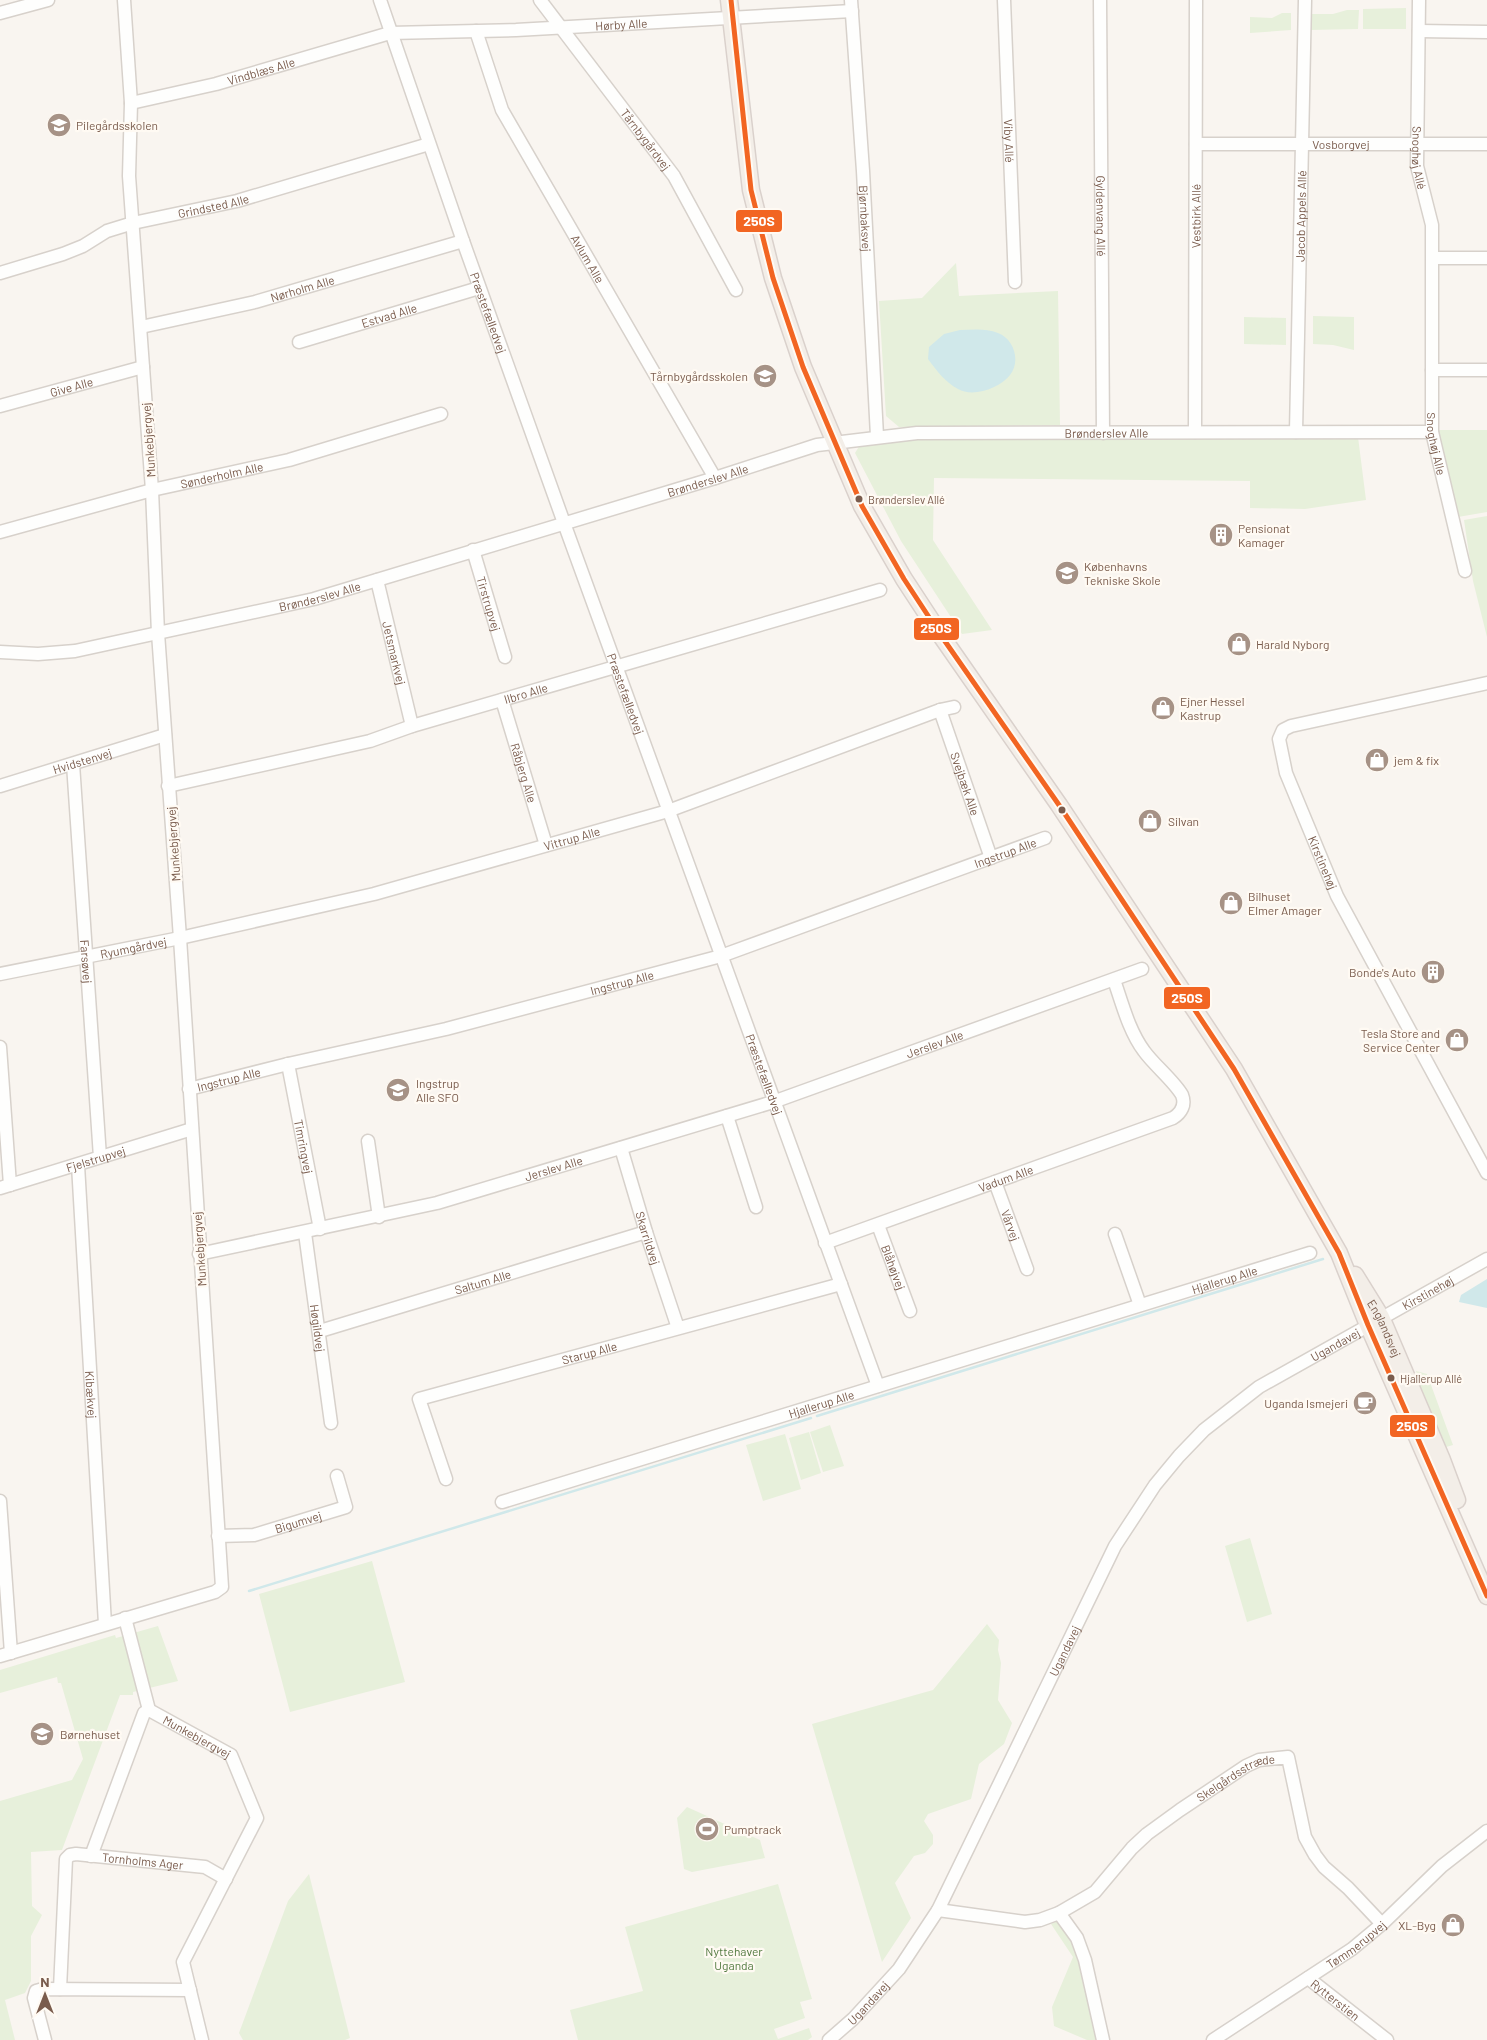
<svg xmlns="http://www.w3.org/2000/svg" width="1487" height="2040" font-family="Barlow,sans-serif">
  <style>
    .green { fill: #e7f0db }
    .water { fill: #d0e8ea }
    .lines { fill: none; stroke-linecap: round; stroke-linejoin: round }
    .stream { stroke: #d0e8ea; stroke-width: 2.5 }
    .minor-casing { stroke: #d7d1cb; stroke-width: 15 }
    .major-casing { stroke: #dad1cc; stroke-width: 19 }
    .minor { stroke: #fefefd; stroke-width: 12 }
    .major { stroke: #f3eee8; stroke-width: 16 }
    .bus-1-casing { stroke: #fffaf3; stroke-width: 9 }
    .bus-1 { stroke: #f26522; stroke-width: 5 }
    .bus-dot { fill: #7a5c4d; stroke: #fffaf3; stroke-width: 2 }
    .labels { text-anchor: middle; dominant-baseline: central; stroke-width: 4.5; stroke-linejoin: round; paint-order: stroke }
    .bus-label { font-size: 11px; fill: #7a5c4d; stroke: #fffaf3; text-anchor: start }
    .street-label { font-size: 12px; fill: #7a5c4d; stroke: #fffaf3 }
    .poi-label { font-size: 12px; fill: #7a5c4d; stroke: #fffaf3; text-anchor: start }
    .park-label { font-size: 12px; fill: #537a41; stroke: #fffaf3 }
    .line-badge { stroke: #fffaf3; stroke-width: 2 }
    .badge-label { font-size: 14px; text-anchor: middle; font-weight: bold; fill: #fff }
  </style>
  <rect width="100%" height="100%" fill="#f9f5f0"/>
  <path class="green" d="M1406,8V29H1363V9Z
    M1347,10H1359L1358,29L1310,30V14H1333Z
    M1282,13H1291V30L1250,33V17L1272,18Z
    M956,263L959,296L1058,291L1060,425L899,427L886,416L879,301L922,298Z
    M1313,316L1354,317V350L1333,345L1313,344Z
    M1244,317L1286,318V345L1244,344Z
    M1438,430H1487V512L1458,517Z
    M1358,437L1366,500L1305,509L1250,508V481L934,478L933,540L992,630L962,634L901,541L855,453L860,445L879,440Z
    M1487,516V637L1473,581L1464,520Z
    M1416,1371L1427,1374L1453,1445L1446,1447L1421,1390Z
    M830,1425L844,1466L823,1472L810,1432Z
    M809,1432L821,1473L801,1480L789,1438Z
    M785,1434L801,1489L763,1501L746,1445Z
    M1250,1538L1272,1614L1247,1622L1225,1546Z
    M372,1561L405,1682L290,1712L259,1594Z
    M987,1624L999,1640L998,1650L1001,1663L998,1700L1012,1723L1004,1744L979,1764L971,1799L928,1814L924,1821L933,1835V1844L925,1853L914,1856L895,1883L911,1918L882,1962L812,1724L933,1690Z
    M158,1626L178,1681L133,1692V1695H120L62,1850L31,1852L32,1906L42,1915L31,1936V1981L25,1993L5,2000L15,2040H0V1801L72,1780L83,1759L61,1683H58L57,1677L0,1693V1670L115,1635L116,1638Z
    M687,1807L760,1840L765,1858L692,1872L684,1869L677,1818Z
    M309,1874L350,2038L345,2040H243L239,2033L288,1901Z
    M778,1884L812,1999L800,2002L805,2018L774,2029L778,2039L809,2028L812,2037L808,2040H578L570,2010L643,1991L625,1927Z
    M1059,1920L1073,1939L1082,1962L1097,2040H1087L1054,2026L1052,2007L1073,1957L1051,1924Z"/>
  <path class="water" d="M960,330C972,330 986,328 998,333C1014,339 1021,361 1010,375C1000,388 973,398 958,389C945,382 937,371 928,359L929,347L944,334Z
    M1487,1279V1308L1459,1302L1461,1295Z"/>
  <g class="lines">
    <path class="stream" d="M817,1416L1323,1259
      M249,1591L811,1418"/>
    <g class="minor-casing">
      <g id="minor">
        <path id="s1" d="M380,0L463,241L564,523L878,1386"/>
        <path id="s2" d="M540,0L674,176L736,290"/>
        <path id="s3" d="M851,0L863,171L877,436"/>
        <path id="s4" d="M1004,0L1015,282"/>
        <path id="s5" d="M1100,0L1103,433"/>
        <path id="s6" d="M1419,0L1417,166L1432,225V432L1465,571"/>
        <path d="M0,13L48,0"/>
        <path id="s7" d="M476,31L502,110L715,478"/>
        <path d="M1419,31L1487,32"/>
        <path id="s8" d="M131,103L216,84L390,33L516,30L852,11"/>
        <path id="s9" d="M1196,144H1487"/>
        <path d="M1433,258H1487"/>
        <path id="s10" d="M0,273L63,254L83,246L107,231L133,223L237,201L429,144"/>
        <path id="s11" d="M141,327L255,302L463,241"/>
        <path id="s12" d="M299,342L479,288"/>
        <path d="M1432,370H1487"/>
        <path id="s13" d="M0,406L143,367"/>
        <path id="s14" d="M1195,432L1196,0"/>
        <path id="s15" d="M1296,432L1305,0"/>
        <path id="s16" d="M0,532L152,490L289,460L441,414"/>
        <path id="s17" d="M473,550L505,657"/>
        <path id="s18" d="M377,580L412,726"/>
        <path id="s19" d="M0,652L38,654L75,651L314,599L715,478L817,445L917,433L1432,432"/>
        <path id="s20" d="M1487,683L1291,726L1283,730L1279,739L1286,773L1337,896L1487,1173"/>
        <path id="s21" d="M502,700L546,845"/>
        <path id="s22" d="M940,710L991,858"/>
        <path id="s23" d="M73,764L100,1157"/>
        <path id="s24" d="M0,786L165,735"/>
        <path id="s25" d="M168,786L370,741L412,726L880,590"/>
        <path id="s26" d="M0,974L180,938L374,894L668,811L940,710L954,707"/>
        <path d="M0,1047L10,1185"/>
        <path id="s27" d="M288,1064L320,1229"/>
        <path id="s28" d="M189,1089L288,1064L446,1029L721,956L1045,838"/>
        <path d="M727,1116L756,1207"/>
        <path d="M368,1141L379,1217"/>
        <path id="s29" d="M621,1148L646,1232L678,1328"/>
        <path id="s30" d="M78,1165L105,1624"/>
        <path id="s31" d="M995,1182L1027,1269"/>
        <path id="s32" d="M0,1188L192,1129"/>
        <path id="s33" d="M878,1225L910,1311"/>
        <path id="s34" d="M305,1233L331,1423"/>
        <path d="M1115,1234L1140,1305"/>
        <path id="s35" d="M825,1243L1173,1118C1181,1113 1186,1105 1182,1095C1174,1081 1154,1065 1144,1051C1129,1031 1122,1003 1114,980"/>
        <path id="s36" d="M199,1254L437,1203L773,1102L1142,969"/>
        <path id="s37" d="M320,1331L646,1232"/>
        <path id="s38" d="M446,1479L419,1399L841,1284"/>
        <path d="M0,1501L11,1653"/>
        <path id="s39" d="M502,1502L1310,1253"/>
        <path id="s40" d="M218,1536L254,1535L346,1507L337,1476"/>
        <path id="s41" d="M125,1618L149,1710L231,1755L257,1818L183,1962L202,2040"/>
        <path d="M0,1656L215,1592L222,1587L180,938L158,633L152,490L129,176L131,103L124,0"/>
        <path d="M91,1856L144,1713L149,1710"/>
        <path id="s42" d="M938,1910L1025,1922L1040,1920L1059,1913L1095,1892L1132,1848L1147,1834L1180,1810L1246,1766L1259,1760L1288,1757L1305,1837L1315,1855L1324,1867L1348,1888L1382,1924"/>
        <path d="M1059,1913L1077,1938L1085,1960L1103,2040"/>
        <path id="s43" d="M1308,1978L1387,2040"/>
        <path id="s44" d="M60,1989L66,1859L70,1855L76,1854L205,1867L226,1879"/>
        <path d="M45,2040L34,1998L36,1991L43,1989L190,1990"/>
        <path id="s45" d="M829,2040L853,2019L899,1969L938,1910L1115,1546L1155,1485L1179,1456L1204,1430L1259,1387L1487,1259"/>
        <path id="s46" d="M1213,2040L1352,1949L1382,1924L1442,1866L1487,1831"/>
      </g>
    </g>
    <g class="major-casing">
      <g id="major">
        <path d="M729,0L751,190L773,278L803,367L862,506L904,579L942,637L1059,805L1234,1069L1339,1253L1368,1325L1487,1596"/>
        <path id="s47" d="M1355,1275L1381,1317L1442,1460L1457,1500"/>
      </g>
    </g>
    <use href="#minor" class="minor"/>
    <use href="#major" class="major"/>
    <g class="bus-1-casing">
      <path id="bus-1" d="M731,0L751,190L773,278L803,367L862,506L904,579L942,637L1059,805L1234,1069L1339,1253L1368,1325L1487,1596"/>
    </g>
    <use href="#bus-1" class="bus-1"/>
  </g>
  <defs>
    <g id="school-disc" transform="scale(1.25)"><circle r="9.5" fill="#a69286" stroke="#fffaf3"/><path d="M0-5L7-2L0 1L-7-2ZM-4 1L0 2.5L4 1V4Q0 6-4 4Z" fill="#fff"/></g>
    <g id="building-disc" transform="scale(1.25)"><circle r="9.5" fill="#a69286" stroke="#fffaf3"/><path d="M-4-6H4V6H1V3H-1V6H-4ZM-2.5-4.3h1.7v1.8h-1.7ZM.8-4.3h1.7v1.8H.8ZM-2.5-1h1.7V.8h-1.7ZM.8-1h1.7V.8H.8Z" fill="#fff"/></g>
    <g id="university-disc" transform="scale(1.25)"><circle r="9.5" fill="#a69286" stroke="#fffaf3"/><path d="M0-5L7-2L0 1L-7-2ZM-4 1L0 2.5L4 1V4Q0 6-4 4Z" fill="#fff"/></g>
    <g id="shop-disc" transform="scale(1.25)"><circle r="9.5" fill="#a69286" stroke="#fffaf3"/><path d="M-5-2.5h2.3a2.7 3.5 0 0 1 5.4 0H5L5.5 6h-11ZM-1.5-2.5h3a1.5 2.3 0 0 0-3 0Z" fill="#fff"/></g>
    <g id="cafe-disc" transform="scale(1.25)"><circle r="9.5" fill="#a69286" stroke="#fffaf3"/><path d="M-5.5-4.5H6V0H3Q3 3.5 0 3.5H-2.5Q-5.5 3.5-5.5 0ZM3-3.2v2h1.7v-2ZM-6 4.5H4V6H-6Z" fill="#fff"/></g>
    <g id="stadium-disc" transform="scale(1.25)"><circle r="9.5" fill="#a69286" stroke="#fffaf3"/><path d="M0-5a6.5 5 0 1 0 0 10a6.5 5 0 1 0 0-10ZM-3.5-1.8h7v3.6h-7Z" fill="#fff"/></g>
  </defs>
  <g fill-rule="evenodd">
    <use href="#school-disc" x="59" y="125"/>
    <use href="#school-disc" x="765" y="376"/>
    <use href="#building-disc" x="1221" y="535"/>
    <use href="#university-disc" x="1067" y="573"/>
    <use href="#shop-disc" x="1239" y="644"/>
    <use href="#shop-disc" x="1163" y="708"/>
    <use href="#shop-disc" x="1377" y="760"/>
    <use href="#shop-disc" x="1150" y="821"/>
    <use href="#shop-disc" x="1231" y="903"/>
    <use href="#building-disc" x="1433" y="972"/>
    <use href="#shop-disc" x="1457" y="1040"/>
    <use href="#school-disc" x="398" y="1090"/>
    <use href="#cafe-disc" x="1365" y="1403"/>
    <use href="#school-disc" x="42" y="1734"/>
    <use href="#stadium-disc" x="707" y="1829"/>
    <use href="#shop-disc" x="1453" y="1925"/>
  </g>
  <g class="bus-dot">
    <circle cx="859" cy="499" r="4.5"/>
    <circle cx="1062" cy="810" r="4.5"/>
    <circle cx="1391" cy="1378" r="4.5"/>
  </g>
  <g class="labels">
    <g class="bus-label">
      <text x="868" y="499">Brønderslev Allé</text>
      <text x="1400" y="1378">Hjallerup Allé</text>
    </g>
    <g class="street-label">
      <text stroke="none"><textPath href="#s8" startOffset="500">Hørby Alle</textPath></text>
      <text stroke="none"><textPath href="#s8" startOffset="134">Vindblæs Alle</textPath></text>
      <text stroke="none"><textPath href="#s2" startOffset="175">Tårnbygårdvej</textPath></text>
      <text stroke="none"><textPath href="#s4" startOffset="141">Viby Allé</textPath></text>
      <text stroke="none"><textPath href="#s9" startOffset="145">Vosborgvej</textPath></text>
      <text stroke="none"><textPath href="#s6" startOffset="158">Snoghøj Allé</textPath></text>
      <text stroke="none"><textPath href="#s10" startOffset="225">Grindsted Alle</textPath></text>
      <text stroke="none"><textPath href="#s5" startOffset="216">Gyldenvang Allé</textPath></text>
      <text stroke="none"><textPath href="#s14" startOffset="216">Vestbirk Allé</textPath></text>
      <text stroke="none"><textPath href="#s15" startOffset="216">Jacob Appels Allé</textPath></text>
      <text stroke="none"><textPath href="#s3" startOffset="219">Bjørnbaksvej</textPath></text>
      <text stroke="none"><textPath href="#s7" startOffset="255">Avlum Alle</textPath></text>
      <text stroke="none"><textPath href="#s11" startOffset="166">Nørholm Alle</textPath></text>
      <text stroke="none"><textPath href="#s1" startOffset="331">Præstefælledvej</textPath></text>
      <text stroke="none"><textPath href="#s12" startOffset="94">Estvad Alle</textPath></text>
      <text stroke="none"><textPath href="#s13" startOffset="74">Give Alle</textPath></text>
      <text stroke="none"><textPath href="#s19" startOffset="1136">Brønderslev Alle</textPath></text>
      <text transform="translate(148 440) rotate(-94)">Munkebjergvej</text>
      <text stroke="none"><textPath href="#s6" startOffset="446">Snoghøj Alle</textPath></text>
      <text stroke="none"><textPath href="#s16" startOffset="229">Sønderholm Alle</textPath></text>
      <text stroke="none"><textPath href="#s19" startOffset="731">Brønderslev Alle</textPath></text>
      <text stroke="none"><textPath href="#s19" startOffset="326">Brønderslev Alle</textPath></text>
      <text stroke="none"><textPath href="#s17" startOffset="56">Tirstrupvej</textPath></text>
      <text stroke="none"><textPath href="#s18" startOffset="75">Jetsmarkvej</textPath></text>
      <text stroke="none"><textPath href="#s25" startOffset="370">Ilbro Alle</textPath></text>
      <text stroke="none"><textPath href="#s1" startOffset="736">Præstefælledvej</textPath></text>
      <text stroke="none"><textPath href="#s24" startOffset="86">Hvidstenvej</textPath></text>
      <text stroke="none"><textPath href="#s21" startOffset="76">Råbjerg Alle</textPath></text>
      <text stroke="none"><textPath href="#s22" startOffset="78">Svejbæk Alle</textPath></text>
      <text stroke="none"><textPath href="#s26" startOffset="588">Vittrup Alle</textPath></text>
      <text transform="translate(173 844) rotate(-94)">Munkebjergvej</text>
      <text stroke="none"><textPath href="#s28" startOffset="851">Ingstrup Alle</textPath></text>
      <text stroke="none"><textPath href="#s20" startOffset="351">Kirstinehøj</textPath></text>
      <text stroke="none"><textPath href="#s26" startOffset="136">Ryumgårdvej</textPath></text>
      <text stroke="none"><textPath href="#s23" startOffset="198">Farsøvej</textPath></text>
      <text stroke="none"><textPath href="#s28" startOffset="446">Ingstrup Alle</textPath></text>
      <text stroke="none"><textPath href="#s36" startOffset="766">Jerslev Alle</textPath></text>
      <text stroke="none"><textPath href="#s1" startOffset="1141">Præstefælledvej</textPath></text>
      <text stroke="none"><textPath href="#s28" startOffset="41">Ingstrup Alle</textPath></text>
      <text stroke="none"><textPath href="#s27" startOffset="84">Timringvej</textPath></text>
      <text stroke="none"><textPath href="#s32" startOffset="100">Fjelstrupvej</textPath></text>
      <text stroke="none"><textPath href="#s36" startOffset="365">Jerslev Alle</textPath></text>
      <text stroke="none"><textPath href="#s35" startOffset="192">Vadum Alle</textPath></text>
      <text stroke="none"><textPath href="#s31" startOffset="46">Vårvej</textPath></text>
      <text stroke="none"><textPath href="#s29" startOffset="94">Skarrildvej</textPath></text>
      <text transform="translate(199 1249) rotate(-94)">Munkebjergvej</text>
      <text stroke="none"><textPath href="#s33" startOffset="45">Blåhøjvej</textPath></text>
      <text stroke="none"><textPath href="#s39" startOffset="756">Hjallerup Alle</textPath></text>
      <text stroke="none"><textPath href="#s37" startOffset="170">Saltum Alle</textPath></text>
      <text stroke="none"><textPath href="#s45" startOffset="985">Kirstinehøj</textPath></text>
      <text stroke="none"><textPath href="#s34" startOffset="96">Høgildvej</textPath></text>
      <text stroke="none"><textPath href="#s47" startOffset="61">Englandsvej</textPath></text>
      <text stroke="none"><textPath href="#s45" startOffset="879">Ugandavej</textPath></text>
      <text stroke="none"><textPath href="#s38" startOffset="261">Starup Alle</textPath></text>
      <text stroke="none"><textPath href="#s30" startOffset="230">Kibækvej</textPath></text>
      <text stroke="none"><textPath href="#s39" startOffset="334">Hjallerup Alle</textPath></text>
      <text stroke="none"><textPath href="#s40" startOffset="82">Bigumvej</textPath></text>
      <text stroke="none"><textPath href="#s45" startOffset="459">Ugandavej</textPath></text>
      <text stroke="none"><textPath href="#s41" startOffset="150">Munkebjergvej</textPath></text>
      <text stroke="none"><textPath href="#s42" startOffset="349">Skelgårdsstræde</textPath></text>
      <text stroke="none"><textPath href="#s44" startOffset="209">Tornholms Ager</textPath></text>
      <text stroke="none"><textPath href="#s46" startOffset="172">Tømmerupvej</textPath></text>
      <text stroke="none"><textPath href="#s43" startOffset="35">Rytterstien</textPath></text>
      <text stroke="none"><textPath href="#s45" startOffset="54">Ugandavej</textPath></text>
    </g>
    <g class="poi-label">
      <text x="76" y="125">Pilegårdsskolen</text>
      <text x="748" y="376" text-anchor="end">Tårnbygårdsskolen</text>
      <text x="1238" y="528">Pensionat<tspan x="1238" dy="14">Kamager</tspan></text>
      <text x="1084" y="566">Københavns<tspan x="1084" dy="14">Tekniske Skole</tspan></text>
      <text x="1256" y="644">Harald Nyborg</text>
      <text x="1180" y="701">Ejner Hessel<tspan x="1180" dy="14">Kastrup</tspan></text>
      <text x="1394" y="760">jem &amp; fix</text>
      <text x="1168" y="821">Silvan</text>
      <text x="1248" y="896">Bilhuset<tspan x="1248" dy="14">Elmer Amager</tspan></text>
      <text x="1416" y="972" text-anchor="end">Bonde's Auto</text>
      <text x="1440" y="1033" text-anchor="end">Tesla Store and<tspan x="1440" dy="14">Service Center</tspan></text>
      <text x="416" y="1083">Ingstrup<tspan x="416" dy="14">Alle SFO</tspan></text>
      <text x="1348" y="1403" text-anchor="end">Uganda Ismejeri</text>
      <text x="60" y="1734">Børnehuset</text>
      <text x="724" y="1829">Pumptrack</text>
      <text x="1436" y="1925" text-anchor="end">XL-Byg</text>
    </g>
    <g class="park-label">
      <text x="734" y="1951">Nyttehaver<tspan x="734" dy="14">Uganda</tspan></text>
    </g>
  </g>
  <g class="line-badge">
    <rect x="735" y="209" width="48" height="24" rx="5" fill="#f26522"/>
    <rect x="913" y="617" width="47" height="24" rx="5" fill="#f26522"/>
    <rect x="1163" y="986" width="48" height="24" rx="5" fill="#f26522"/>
    <rect x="1389" y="1414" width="47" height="24" rx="5" fill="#f26522"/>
  </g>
  <g class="badge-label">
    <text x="759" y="226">250S</text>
    <text x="936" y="633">250S</text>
    <text x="1187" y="1003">250S</text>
    <text x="1412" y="1431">250S</text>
  </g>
  <g transform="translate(45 1995)" stroke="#fffaf3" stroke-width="4" paint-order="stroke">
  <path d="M0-4L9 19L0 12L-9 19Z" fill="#7a5c4d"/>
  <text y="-8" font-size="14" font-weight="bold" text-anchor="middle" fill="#7a5c4d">N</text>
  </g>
</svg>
